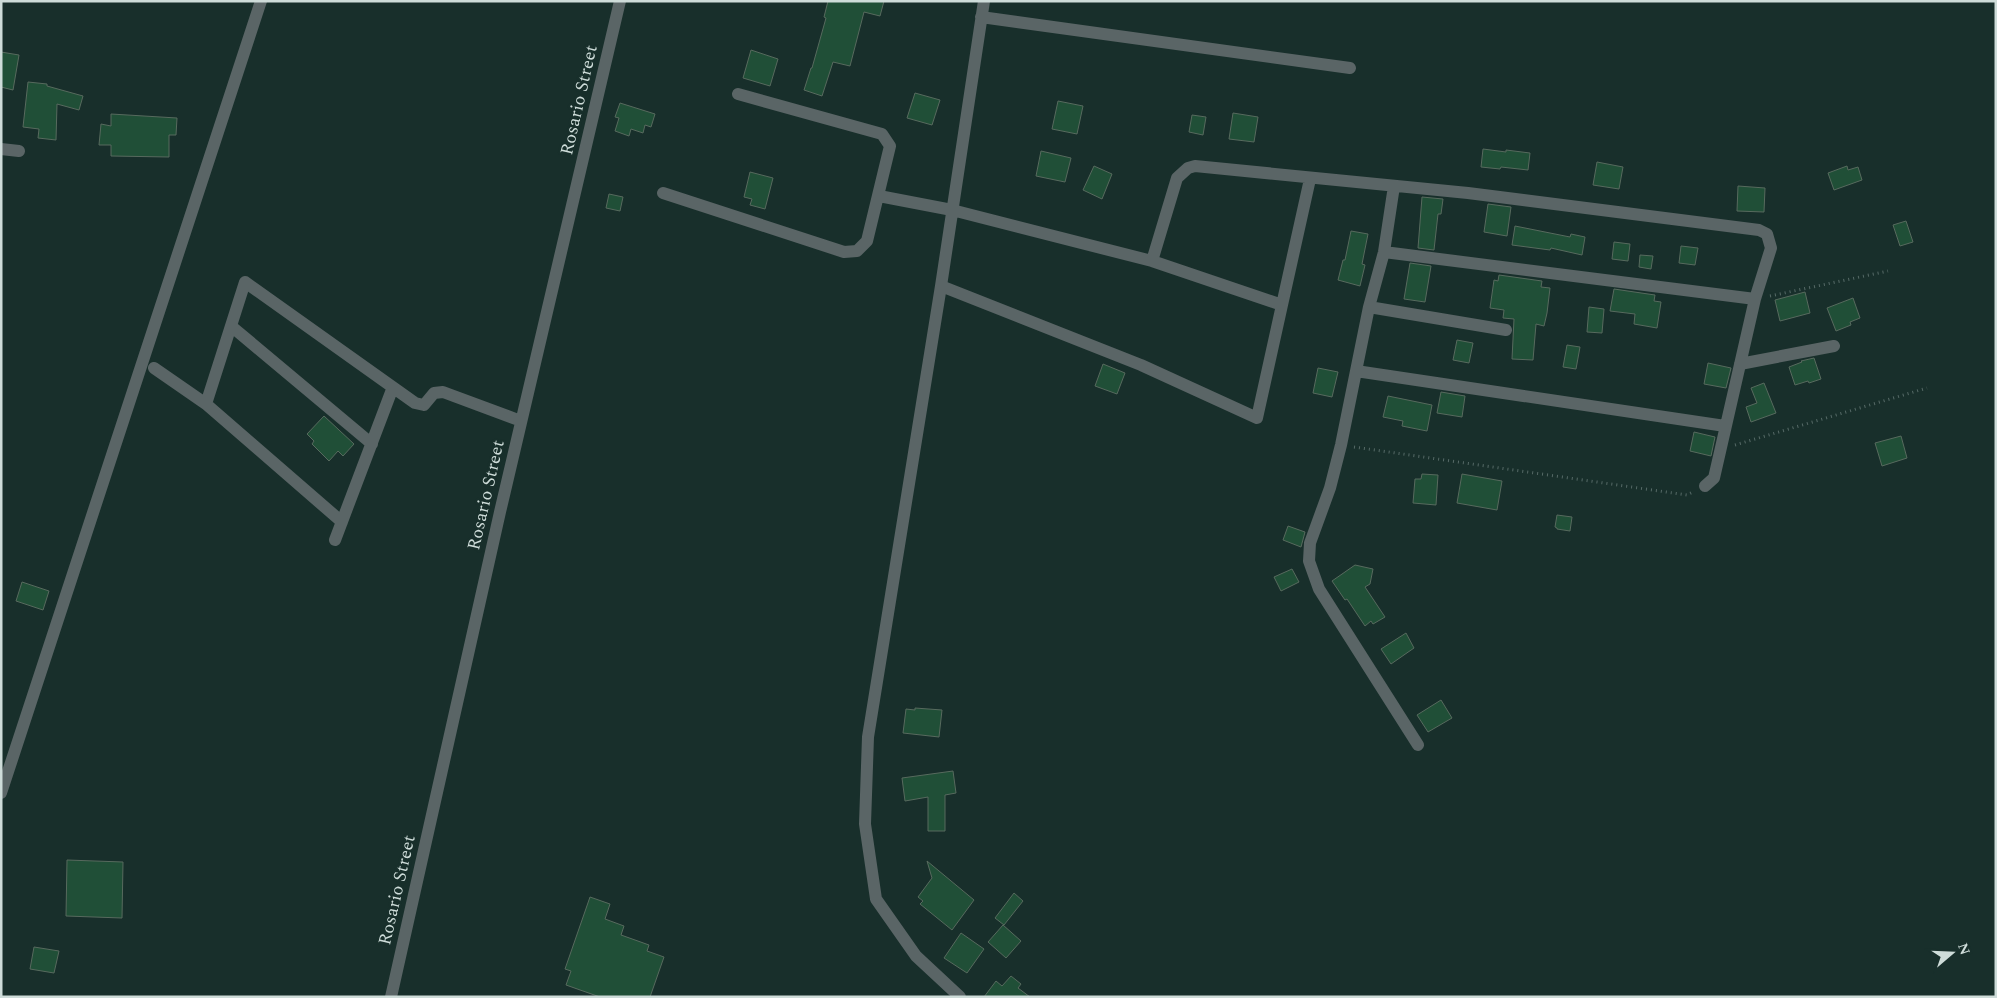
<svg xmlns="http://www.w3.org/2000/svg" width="1997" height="998" font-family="Spectral,serif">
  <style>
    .building { fill: #204f37; stroke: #576a5e }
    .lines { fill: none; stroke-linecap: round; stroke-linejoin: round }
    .path { stroke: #566a67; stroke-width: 3; stroke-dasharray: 1 4; stroke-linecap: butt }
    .minor { stroke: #5a6566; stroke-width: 12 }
    .labels { text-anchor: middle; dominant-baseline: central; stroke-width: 5; stroke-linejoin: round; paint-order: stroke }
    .street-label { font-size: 18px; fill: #cedcd9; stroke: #182f2b }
  </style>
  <rect width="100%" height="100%" fill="#182f2b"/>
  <path class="building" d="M828,1H884L880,16L864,12L850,66L833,62L822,96L804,90L811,68H812L826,18L824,17Z
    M751,50L778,59L770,86L743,78Z
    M1,52L19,55L13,90L1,87Z
    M28,82L47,84V86L83,96L79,110L57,104L56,140L38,138L39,129L23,127Z
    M915,93L940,100L932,125L907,118Z
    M1058,101L1083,106L1077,134L1052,129Z
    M620,103L655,114L651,127L645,125L643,133L631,129L629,136L615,131L619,118L615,117Z
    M1233,113L1258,117L1254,142L1229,139Z
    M111,114L177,118L176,135H169V157L111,156V145H99L101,124L111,126Z
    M1192,115L1206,117L1203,135L1189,132Z
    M1483,149L1506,152V150L1530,153L1528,170L1501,167L1500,169L1481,167Z
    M1041,151L1071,158L1065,182L1036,176Z
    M1597,162L1623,167L1619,189L1593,185Z
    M1094,166L1112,174L1102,199L1083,190Z
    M1847,166L1848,170L1858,167L1862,180L1834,190L1828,173Z
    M750,172L773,178L765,209L750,205L752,199L744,197Z
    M1738,186L1765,188L1764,212L1737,211Z
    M609,194L623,197L620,211L606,208Z
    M1422,197L1443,199L1441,214H1438L1434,250L1418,248Z
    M1488,204L1511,207L1507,236L1484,232Z
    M1906,221L1913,242L1900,246L1893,225Z
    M1515,226L1570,237L1571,234L1585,237L1582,255L1551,248L1550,250L1512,245Z
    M1351,231L1368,234L1362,264L1365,265L1360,286L1338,280L1343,260H1345Z
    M1614,242L1630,244L1628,261L1612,259Z
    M1681,246L1698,248L1695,265L1679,263Z
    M1640,255L1653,256L1651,269L1639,267Z
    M1410,263L1431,266L1425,302L1404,299Z
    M1499,275L1542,281L1541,287L1550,288L1547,313L1544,326L1536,324L1533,360L1512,359L1514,319L1503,318L1504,310L1490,308L1494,280L1498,281Z
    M1614,289L1655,295L1654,301L1661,302L1657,328L1634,324L1635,314L1610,311Z
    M1805,292L1810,313L1780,321L1775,300Z
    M1853,298L1860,318L1850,322L1851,325L1836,331L1827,308Z
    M1589,307L1604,309L1602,333L1587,332Z
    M1457,340L1473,343L1469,363L1453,360Z
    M1567,345L1580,347L1576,369L1563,367Z
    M1814,358L1821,379L1809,383L1808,381L1795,385L1789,367L1802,362L1801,361Z
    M1708,363L1731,368L1726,388L1704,384Z
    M1103,364L1125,373L1117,394L1095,386Z
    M1318,368L1338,372L1332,397L1313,393Z
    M1764,383L1776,413L1751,422L1746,407L1757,403L1751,388Z
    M1441,392L1465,396L1462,417L1437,413Z
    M1388,396L1432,405L1427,431L1402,426L1403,421L1383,417Z
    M324,416L354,444L343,456L338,451L329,461L312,444L314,441L307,434Z
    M1694,432L1715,437L1711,456L1690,451Z
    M1901,436L1907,458L1882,466L1875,443Z
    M1422,474L1438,475L1436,505L1413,503L1415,479H1421Z
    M1462,474L1502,481L1497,510L1457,503Z
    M1557,515L1572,517L1570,531L1557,529V528L1555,527Z
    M1288,526L1305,532L1301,547L1283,540Z
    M1355,565L1373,569L1370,584L1365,587L1385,617L1373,624L1371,621L1365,626L1347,599L1345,600L1332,581Z
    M1292,569L1299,582L1281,591L1274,577Z
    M22,582L49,591L43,610L16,601Z
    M1406,633L1414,648L1391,664L1381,649Z
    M1441,700L1452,718L1428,732L1417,715Z
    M915,708L942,710L939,737L903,733L906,709L915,710Z
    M953,771L956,793L945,795V831H928V797L905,801L902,778Z
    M67,860L123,862L122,918L66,916Z
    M927,861L974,900L952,930L920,904L923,901L918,897L932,878Z
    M1014,893L1023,901L1004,925L995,918Z
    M590,897L610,904L605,919L624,926L621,935L649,945L647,951L664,957L650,997H600L566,985L571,971L565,969Z
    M1003,925L1021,941L1006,958L988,942Z
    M961,933L984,949L967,973L944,958Z
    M34,947L59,951L54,973L30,969Z
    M1011,976L1021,984L1018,988L1030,997H984L996,981L1002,986Z"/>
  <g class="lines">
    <path class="path" d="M1770,296L1888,271
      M1735,445L1927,388
      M1354,447L1687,495L1693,492"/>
    <path class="minor" d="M981,17L1350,68
      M1,149L19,151
      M1394,186L1384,252L1369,307L1341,445L1330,488L1310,543L1309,561L1319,589L1418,745
      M663,193L844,252L857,251L867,241L890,146L882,134L738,94
      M879,196L952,210L1152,261L1177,178L1188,168L1195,166L1468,193L1759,230L1767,234L1771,248L1755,299L1714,478L1705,486
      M1384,252L1755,299
      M1152,261L1282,305L1310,179
      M941,286L1141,365L1257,418L1282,305
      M1369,307L1506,330
      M231,326L372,444
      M1740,364L1834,346
      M154,368L206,404L342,522
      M1356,371L1725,426
      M206,404L245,282L415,403L424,405L434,393L443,392L521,421
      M335,540L393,387
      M1,793L261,1
      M391,997L500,512L620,1
      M960,997L916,956L876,899L865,824L868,737L941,286L984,1"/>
  </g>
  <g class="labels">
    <g class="street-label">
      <text transform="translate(579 100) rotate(-77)">Rosario Street</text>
      <text transform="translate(486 495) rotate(-77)">Rosario Street</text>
      <text transform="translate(397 890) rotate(-77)">Rosario Street</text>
    </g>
  </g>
  <rect width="1997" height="998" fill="none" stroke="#cedcd9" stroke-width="5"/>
  <g transform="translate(1952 953) rotate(71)" stroke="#182f2b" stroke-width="4" paint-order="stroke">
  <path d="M0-4L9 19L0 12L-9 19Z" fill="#cedcd9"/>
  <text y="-8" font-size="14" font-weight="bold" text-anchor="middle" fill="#cedcd9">N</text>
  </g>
</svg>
